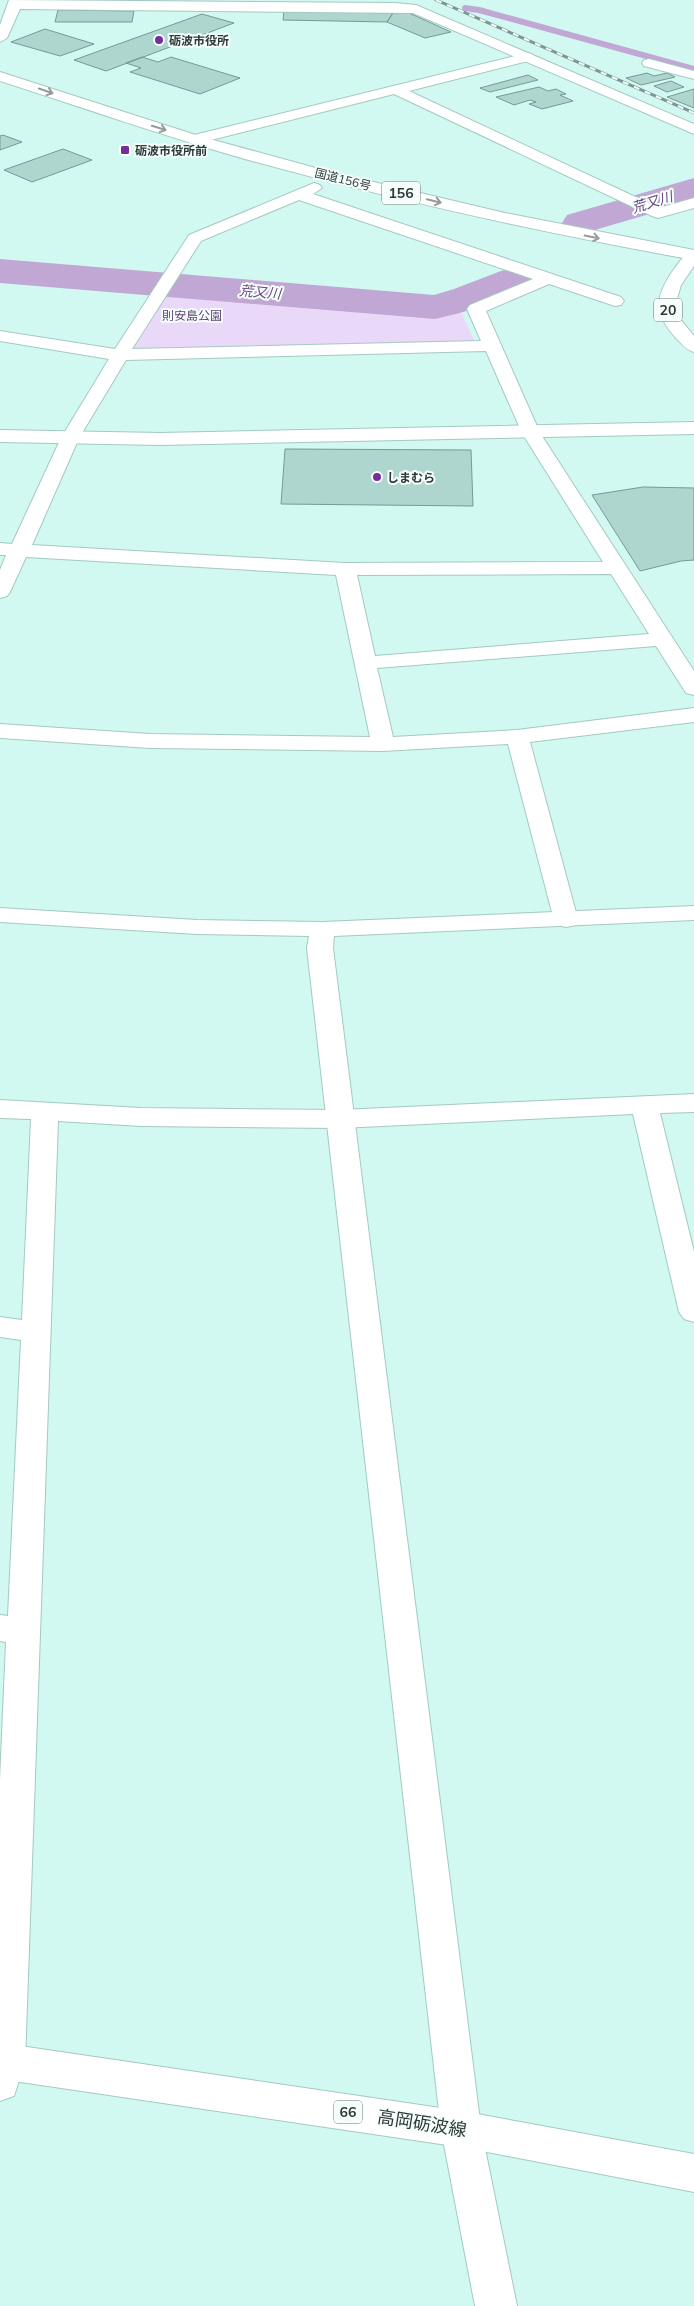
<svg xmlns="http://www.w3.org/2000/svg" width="694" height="2306" font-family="Mulish,'Noto Sans JP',sans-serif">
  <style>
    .green { fill: #ead8f9 }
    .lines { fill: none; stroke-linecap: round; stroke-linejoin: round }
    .stream { stroke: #c1a8d4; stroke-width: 6 }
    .river { fill: #c1a8d4; fill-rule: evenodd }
    .building { fill: #afd5cf; stroke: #769a94 }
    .street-casing { stroke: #a4c9c3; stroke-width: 2 }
    .secondary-casing { stroke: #a4c9c3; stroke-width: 2 }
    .primary-casing { stroke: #a4c9c3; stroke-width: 2 }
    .highway-casing { stroke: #a4c9c3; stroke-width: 2 }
    .street { fill: #fff; fill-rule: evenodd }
    .secondary { fill: #fff; fill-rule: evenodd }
    .primary { fill: #fff; fill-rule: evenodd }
    .highway { fill: #fff; fill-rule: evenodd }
    .rail-casing { stroke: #7c9793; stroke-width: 3 }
    .rail { stroke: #f6fefc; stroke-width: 2; stroke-dasharray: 6; stroke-linecap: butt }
    .oneway { stroke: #959c9c }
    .poi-dot { fill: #752c9f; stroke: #f6fefc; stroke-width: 2 }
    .labels { text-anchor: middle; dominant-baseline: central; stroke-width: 4; stroke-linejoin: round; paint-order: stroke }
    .far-poi-label { font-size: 12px; font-weight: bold; fill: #2b3a38; stroke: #f6fefc; text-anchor: start }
    .far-street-label { font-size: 12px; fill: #2b3a38; stroke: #f6fefc }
    .far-park-label { font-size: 12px; fill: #613f78; stroke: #f6fefc }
    .shield { fill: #f6fefc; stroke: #687573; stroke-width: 1 }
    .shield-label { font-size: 14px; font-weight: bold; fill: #2b3a38 }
    .far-water-label { font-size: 14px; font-style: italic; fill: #684680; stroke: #f6fefc }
    .near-street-label { font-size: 18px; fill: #2b3a38; stroke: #f6fefc }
  </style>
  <rect width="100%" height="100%" fill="#d1f8f1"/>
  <path class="green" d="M175,280L420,300L454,297L475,342L128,351Z"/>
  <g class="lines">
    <path class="stream" d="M465,8L479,10L694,69"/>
    <path class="river" d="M694,178V201L581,234L567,231L562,223L567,215Z
      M0,259L434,295L454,289L501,271L515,267L529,271L535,279C521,299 460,313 435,319L0,283Z"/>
  </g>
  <path class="building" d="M58,10L134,11L132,22H55Z
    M284,11L393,13L387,22L283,20Z
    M393,13H409L451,32L425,38L387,22Z
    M202,14L234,23L106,71L74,60Z
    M45,29L94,44L60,56L11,42Z
    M142,57L158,62L171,57L240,78L200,94L130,72L141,68L126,63Z
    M647,73L654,76L667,73L675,77L641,85L626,78Z
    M528,75L538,80L490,92L480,88Z
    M671,81L684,87L667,92L654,86Z
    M539,87L548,91L556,89L566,94L560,95L573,101L542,109L529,104L536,102L530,100L514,105L496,97Z
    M694,89V108L667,97Z
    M3,135L22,142L0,150V136Z
    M63,149L92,160L32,182L4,170Z
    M285,449L471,450L473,506L281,504Z
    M643,487L694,488V560L681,561L640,571L592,495Z"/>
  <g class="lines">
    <g class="street-casing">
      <path id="street" d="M527,53L532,54L534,57L532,60L409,91L659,208L694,198V208L658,218L652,216L394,94L195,144L190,142L187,139L190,136Z
        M649,59L694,71V79L644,66L642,63L644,60Z
        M314,183L320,185L322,188L313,194L621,297L624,301L621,305L615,306L549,284L486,311L540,433L694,671V695L686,693L656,646L377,668L393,737L517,730L694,708V722L530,742L578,920L575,925L566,927L557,925L554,920L508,744L383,751L150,748L0,738V724L150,734L370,737L336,575L26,557L10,592L7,596L0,598V570L6,555H0V543L12,544L61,438L109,359L0,341V331L115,349L189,235ZM299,200L533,279L470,305L467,309L481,341L132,349L201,241ZM486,351L522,433L603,562L345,563L32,545L79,438L126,360ZM611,574L649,634L375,656L357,575Z
        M694,1094V1112L660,1113L694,1252V1322L684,1319L679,1312L633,1114L340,1128L141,1126L58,1121L25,2062L14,2096L0,2101V1780L6,1642L0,1641V1615L8,1616L21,1340L0,1337V1317L22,1320L31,1119L0,1118V1100L141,1108L340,1110Z"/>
    </g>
    <g class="secondary-casing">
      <path id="secondary" d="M9,0L395,3L416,5L694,124V134L413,13L20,9L7,38L0,42V25Z
        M694,422V434L160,445L0,442V430L160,433Z
        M694,906V920L334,936L333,948L481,2129L517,2306H475L441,2129L307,948L309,936L197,934L0,922V908L197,920L323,922Z"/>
    </g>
    <g class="primary-casing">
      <path id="primary" d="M694,251V266L681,285L676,302L680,319L694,336V352C686,350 682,344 676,338C653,313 655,296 674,269C680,261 685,253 694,251Z
        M0,2043L461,2111L694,2154V2192L461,2147L0,2079Z"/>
    </g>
    <g class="highway-casing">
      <path id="highway" d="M0,72L199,136L323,170L505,213L694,250V260C545,233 398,201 252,161C167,137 84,108 0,81Z"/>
    </g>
    <use href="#street" class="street"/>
    <use href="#secondary" class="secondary"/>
    <use href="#primary" class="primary"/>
    <use href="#highway" class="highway"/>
    <g class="rail-casing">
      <path id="rail" d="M436,0L694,113"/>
    </g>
    <use href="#rail" class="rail"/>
  </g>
  <defs><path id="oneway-shaft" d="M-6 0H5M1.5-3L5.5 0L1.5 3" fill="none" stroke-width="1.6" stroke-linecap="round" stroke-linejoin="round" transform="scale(1.25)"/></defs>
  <g class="oneway">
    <use href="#oneway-shaft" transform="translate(46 91) rotate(19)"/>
    <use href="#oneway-shaft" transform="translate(159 128) rotate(17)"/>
    <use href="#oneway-shaft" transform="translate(434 201) rotate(14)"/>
    <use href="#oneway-shaft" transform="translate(592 237) rotate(11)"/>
  </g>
  <g class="poi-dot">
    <circle cx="159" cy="40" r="5"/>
    <rect x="120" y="145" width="10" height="10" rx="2.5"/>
    <circle cx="377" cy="477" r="5"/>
  </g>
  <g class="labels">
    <g class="far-poi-label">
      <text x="169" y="40">砺波市役所</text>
      <text x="135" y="150">砺波市役所前</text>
      <text x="387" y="477">しまむら</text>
    </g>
    <g class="far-street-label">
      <text transform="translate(343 179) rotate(14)">国道156号</text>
    </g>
    <g class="far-park-label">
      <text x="192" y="315">則安島公園</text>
    </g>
    <g class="shield">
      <rect x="382" y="181.5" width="38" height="23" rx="4"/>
      <rect x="654" y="298.5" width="28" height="23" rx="4"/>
      <rect x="334" y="2100.5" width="28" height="23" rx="4"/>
    </g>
    <g class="shield-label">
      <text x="401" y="193">156</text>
      <text x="668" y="310">20</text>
      <text x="348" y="2112">66</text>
    </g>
    <g class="far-water-label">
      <text transform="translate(652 202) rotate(-17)">荒又川</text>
      <text transform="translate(260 292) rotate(5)">荒又川</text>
    </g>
    <g class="near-street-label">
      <text transform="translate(422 2123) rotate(9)">高岡砺波線</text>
    </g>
  </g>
</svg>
